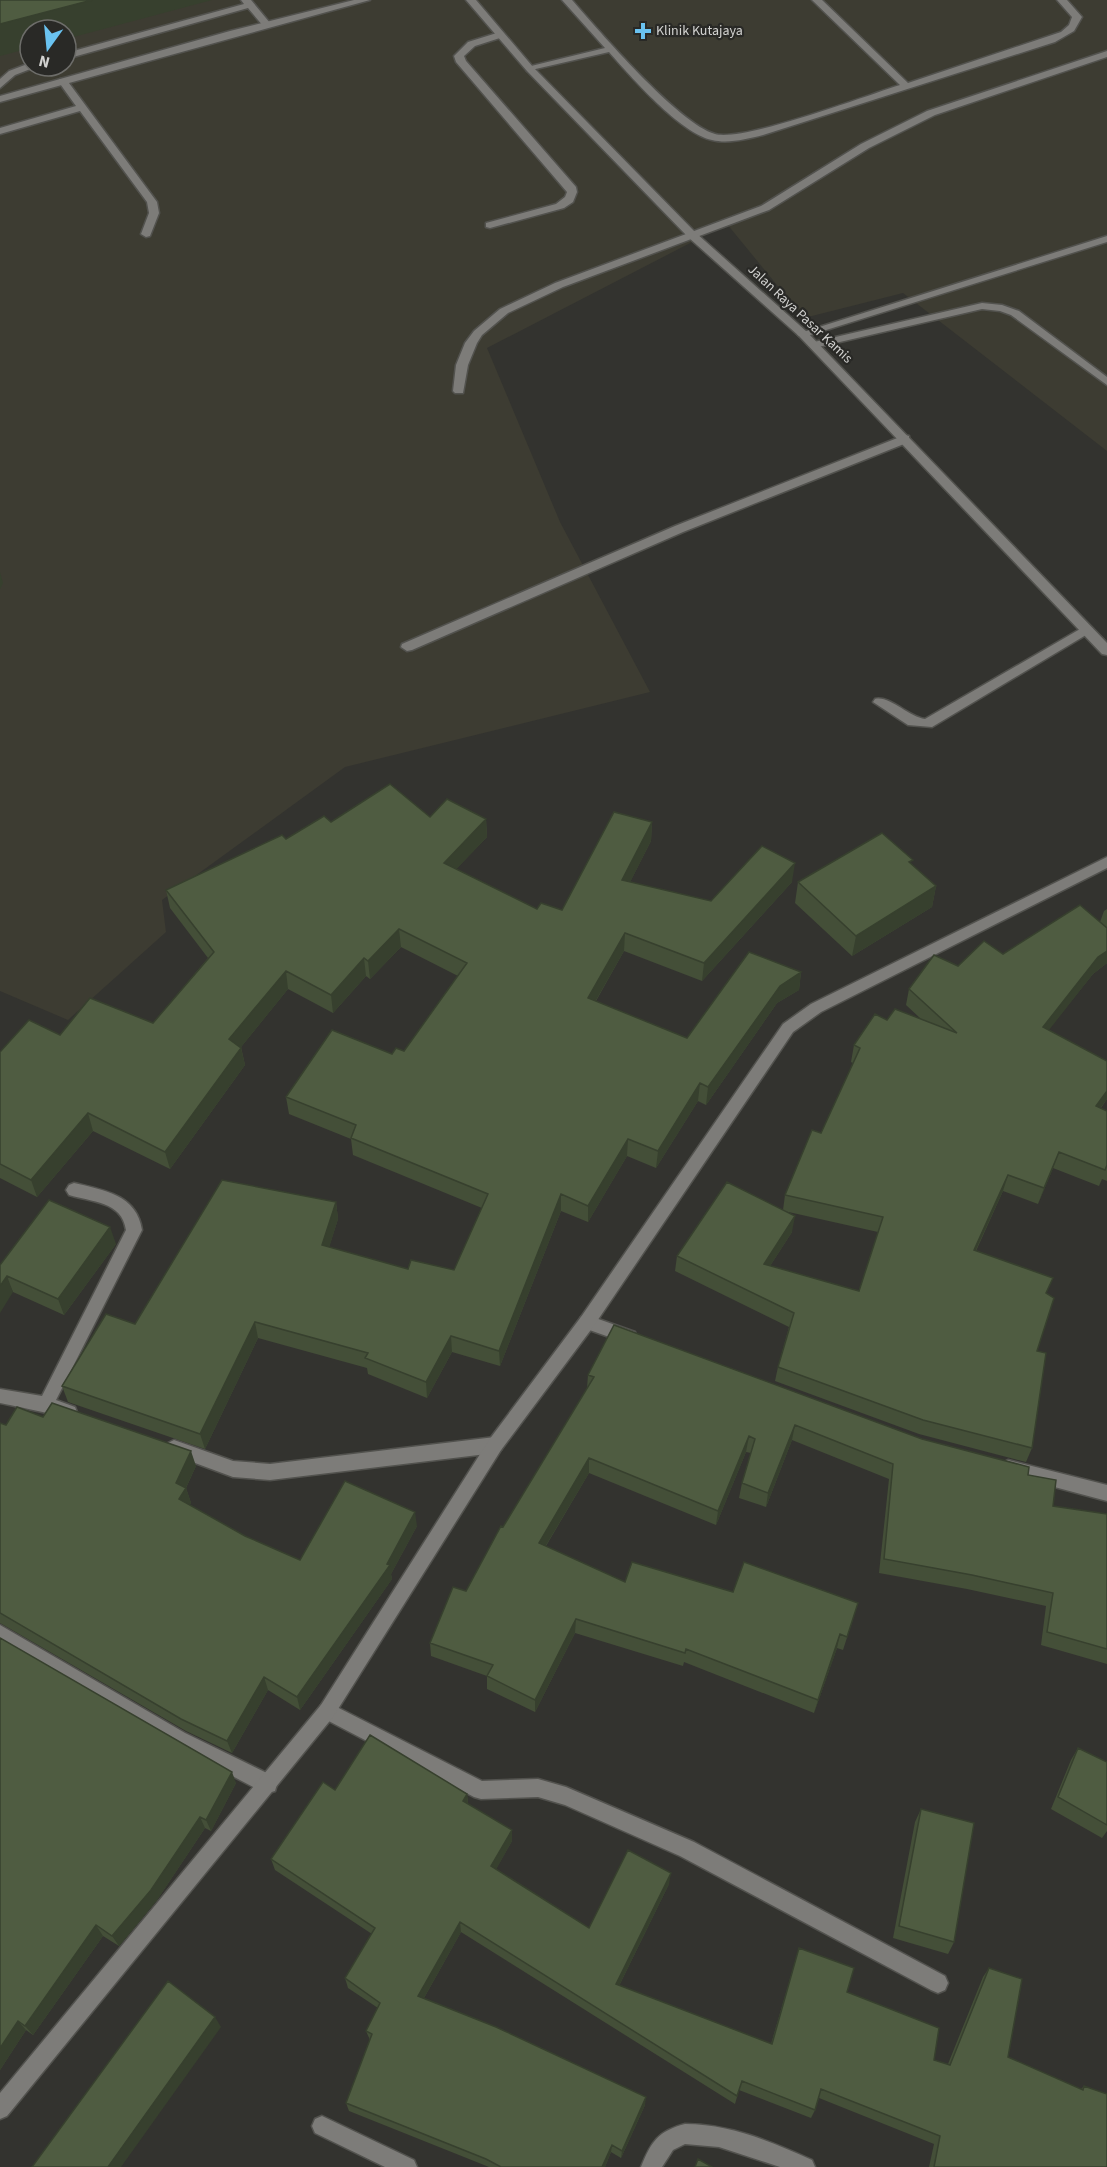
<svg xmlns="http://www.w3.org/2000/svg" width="1107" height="2167" font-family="'Source Sans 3',sans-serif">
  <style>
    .built { fill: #3d3c32; fill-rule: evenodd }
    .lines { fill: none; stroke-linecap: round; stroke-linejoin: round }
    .service-casing { stroke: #52524e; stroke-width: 3 }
    .minor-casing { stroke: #52524e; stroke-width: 3 }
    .tertiary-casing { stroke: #52524e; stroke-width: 3 }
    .secondary-casing { stroke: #52524e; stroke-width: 3 }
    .service { fill: #7d7c79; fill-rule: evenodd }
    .minor { fill: #7d7c79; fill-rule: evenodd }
    .tertiary { fill: #7d7c79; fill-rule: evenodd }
    .secondary { fill: #7d7c79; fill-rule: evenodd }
    .wall { fill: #444f38; fill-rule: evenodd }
    .shaded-wall { fill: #37402e }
    .building { fill: #4f5c41; stroke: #37402e; stroke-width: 1.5 }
    .poi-dot { fill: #6ac3f1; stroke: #292926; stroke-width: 2 }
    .labels { text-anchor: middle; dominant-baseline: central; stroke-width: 4.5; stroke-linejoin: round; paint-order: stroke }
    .far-poi-label { font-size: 14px; fill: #d2d2d0; stroke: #292926; text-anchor: start }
    .far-street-label { font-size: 14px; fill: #d2d2d0; stroke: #292926 }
  </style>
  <rect width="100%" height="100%" fill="#33332f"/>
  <path class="built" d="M0,0H1107V451L903,293L804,318L727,224L487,348L560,522L650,692L345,767L162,900L166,932L68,1020L0,991ZM30,30H66V66H30Z"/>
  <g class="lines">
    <g class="service-casing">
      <path id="service" d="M241,0H251L270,23V27H264L248,8L66,59V53L244,4Z
        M562,0H572C599,31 679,124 715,134C743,142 865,96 900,85L812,0H822L908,83L1061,32L1069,25L1072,17L1057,0H1067L1082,17L1074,31L1055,42L763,135C747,139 728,144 712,140C680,133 631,77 609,52L527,71V67L605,48Z
        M500,32L505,35L503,37L475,46L464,56L466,61L576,187L577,192L573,202L564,208L490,228L486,227V223L556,204L565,197L567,192L456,62L454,56L468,42Z
        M1107,51V57L935,115L869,148L769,210L563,287L508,313L482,335L477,343L468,365L463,393H455L453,391L456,365L465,343L474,331L500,309L555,283L761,206L861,144L927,111Z
        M30,63V66H35L33,68L15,75L0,88V79L9,71Z
        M60,79H66L157,202L159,213L150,236L146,237L141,234L149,213L147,202L80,111L0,134V128L76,106L58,81Z
        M1107,236V242L807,336H799L797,334Z
        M982,303L1002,305L1019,311L1107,377V385L1011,315L1000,311L982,309L814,348L808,345L814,342Z
        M905,435L909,436V442L683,532L412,650L407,651L401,647L402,644L675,526Z
        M1087,625L1093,629L1091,632L932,727L908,725L873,702L875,699C889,695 909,717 925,719Z"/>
    </g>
    <g class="minor-casing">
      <path id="minor" d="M74,1183C104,1190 137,1195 142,1230L56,1400L75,1407L77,1412L75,1417C70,1419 12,1405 0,1403V1389L42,1396L126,1230C122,1201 91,1202 69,1195L66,1190L69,1185Z
        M587,1315L635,1332L637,1337L635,1342L629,1344L581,1327L579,1322L581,1317Z
        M495,1437L501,1440L503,1445L501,1450L495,1453L270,1480L233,1477L168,1453L166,1448L168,1443L174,1440L233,1461L270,1464Z
        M1008,1460L1107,1485V1501L1002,1473L1000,1468L1002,1463Z
        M0,1625L185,1733L275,1777L277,1784L275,1791L268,1793L261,1791L173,1745L0,1644Z
        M327,1702L482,1781L538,1779L566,1787L694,1842L945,1976L948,1983L945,1990L938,1993L931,1990L680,1856L565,1805L538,1797L481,1799L474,1797L321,1717L318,1711L321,1705Z
        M322,2116L414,2160L417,2167H385L315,2133L312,2126L315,2119Z
        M685,2124C730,2124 772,2142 812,2160L815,2167H780L719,2147L685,2144L673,2150L662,2167H641C651,2142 658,2131 685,2124Z"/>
    </g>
    <g class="tertiary-casing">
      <path id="tertiary" d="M1107,857V868L821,1012L793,1032L593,1327L501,1450L333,1717L7,2116L0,2119V2093L321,1705L489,1440L581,1317L783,1024L811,1004Z"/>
    </g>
    <g class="secondary-casing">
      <path id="secondary" d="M354,0H370L0,102V96L230,31Z
        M466,0H476L533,67L696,233L807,332L1107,643V655L1102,654L799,336L688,237L527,71Z"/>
    </g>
    <use href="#service" class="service"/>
    <use href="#minor" class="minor"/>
    <use href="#tertiary" class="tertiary"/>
    <use href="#secondary" class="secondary"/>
  </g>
  <path class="wall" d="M430,817L486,819L487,837L456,869L537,909L562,910L652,822L651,841L630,882L711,901L792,882L702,981L624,951L596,1001L687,1038L801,972L799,990L777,1003L706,1105L698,1101L656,1168L627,1156L588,1222L561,1211L500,1366L452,1352L427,1398L368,1374L367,1368L258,1338L205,1449L68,1402L62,1386L135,1324L336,1202L338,1219L329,1247L408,1269L454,1270L482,1208L353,1155L351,1139L289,1114L286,1097L392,1054L404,1051L458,976L401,947L370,979L366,976L333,1013L288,989L241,1047L245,1065L170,1169L93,1131L37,1197L0,1178V1052L60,1035L153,1023L208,958L170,908L166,890L286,839L331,822Z
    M798,882L936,886L932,907L852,956L795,903Z
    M1107,909V963L1093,974L1048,1030L1107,1061V1099L1101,1108L1107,1111V1181L1102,1179L1099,1186L1053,1168L1038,1204L1003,1191L976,1251L1047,1294L1037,1351L1032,1448L1026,1462L919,1434L775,1381L778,1367L789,1327L675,1271L677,1256L783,1210L785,1195L821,1133L853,1063L851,1062L854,1045L887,1020L920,1018L906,1005L909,989L958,966L1003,954L1100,922L1104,911ZM784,1211L878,1232L859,1291L770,1266L792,1232Z
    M116,1244L64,1315L13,1292L0,1265Z
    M588,1375L922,1439L1028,1475L1053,1506L1107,1514V1664L1041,1645L1046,1606L967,1589L879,1573L889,1479L792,1440L766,1507L739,1498L742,1483L751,1453L746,1452L716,1525L589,1473L546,1546L625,1582L733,1592L854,1616L843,1650L837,1648L814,1713L684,1662L683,1666L575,1633L535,1712L487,1689V1676L431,1656L430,1643L466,1591L503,1527L587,1388Z
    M43,1417L196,1466L186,1488L191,1503L189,1505L245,1536L300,1560L417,1526L391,1574L392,1579L300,1710L268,1690L232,1753L186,1731L0,1623V1423L6,1425Z
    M0,1638L236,1783L211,1831L205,1828L157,1900L119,1946L103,1936L33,2035L26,2030L0,2070Z
    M1078,1748L1107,1762V1831L1102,1838L1051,1809L1071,1760Z
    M335,1790L467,1794L468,1804L512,1830V1841L496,1869L589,1928L669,1884L619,1986L771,2044L799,1948L847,1992L934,2060L948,2064L983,1977L989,1968L1008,2057L1081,2089L1084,2086L1107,2167H929L934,2144L819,2098L815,2110L811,2118L739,2090L735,2104L461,1932L424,1998L645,2105L621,2158L611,2152L605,2167H489L349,2111L346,2103L370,2040L366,2031L378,2008L348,1988L345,1978L372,1934L275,1870L271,1859Z
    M921,1809L954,1942L948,1954L893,1938L915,1822Z"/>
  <path class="shaded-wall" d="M92,0H212L66,39V30H30V48L0,56V24Z
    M0,572L3,583L0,589Z
    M486,819L487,837L445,881L444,863Z
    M652,822L651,841L622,898V880Z
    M795,863L792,882L702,981L704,963Z
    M936,886L932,907L852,956L856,936Z
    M399,929L401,947L370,979L368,961Z
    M625,933L624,951L587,1016L588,998Z
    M1107,951V963L1093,974L1038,1044L1043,1027L1098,957Z
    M364,958L366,976L333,1013L331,995Z
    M286,971L288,989L233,1057L229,1039Z
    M801,972L799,990L777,1003L706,1105L708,1087L780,986Z
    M241,1048L245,1065L170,1169L165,1152Z
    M700,1083L698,1101L656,1168L658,1151Z
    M1107,1091V1099L1090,1122L1096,1106Z
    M88,1113L93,1131L37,1197L31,1180Z
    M628,1139L627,1156L588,1222V1206Z
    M1059,1152L1053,1168L1038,1204L1044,1188Z
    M1008,1175L1003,1191L969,1265L974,1250Z
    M561,1194V1211L500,1366L499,1351Z
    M336,1202L338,1219L325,1261L322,1245Z
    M795,1216L792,1232L761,1280L764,1264Z
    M110,1227L116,1244L64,1315L58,1299Z
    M7,1276L13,1292L0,1313V1286Z
    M255,1322L258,1338L205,1449L200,1434Z
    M451,1336L452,1352L427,1398L426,1382Z
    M795,1425L792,1440L766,1507L768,1493Z
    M749,1436L746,1452L716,1525L718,1511Z
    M191,1451L196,1466L184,1492L186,1488L191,1503L183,1514L179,1499L176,1483Z
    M589,1458V1473L539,1557V1543Z
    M415,1512L417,1526L391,1574L392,1579L300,1710L297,1697L387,1564Z
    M576,1619L575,1633L535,1712V1700Z
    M840,1634L837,1648L814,1713L818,1700Z
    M264,1677L268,1690L232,1753L227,1741Z
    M232,1772L236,1783L211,1831L206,1820Z
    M467,1794L468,1805L463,1801Z
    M200,1817L205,1828L157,1900L119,1946L112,1936Z
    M512,1830V1841L492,1877L491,1866Z
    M671,1873L669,1884L615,1994L616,1984Z
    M460,1922L461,1932L420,2005L418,1996Z
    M96,1925L103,1936L33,2035L25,2026Z
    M215,2017L221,2027L121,2167H108Z
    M18,2021L26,2030L0,2070V2048Z
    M646,2097L645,2105L621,2158L622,2151Z
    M612,2145L611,2152L605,2167H602Z"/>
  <path class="building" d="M0,0H92L0,24Z
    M390,784L430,817L447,799L486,819L444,863L537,909L541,903L562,910L614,812L652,822L622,880L711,901L762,846L795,863L704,963L625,933L588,998L687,1038L749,952L801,972L780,986L708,1087L700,1083L658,1151L628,1139L588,1206L561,1194L499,1351L451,1336L426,1382L365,1358L368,1353L255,1322L200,1434L62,1386L106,1314L135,1324L222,1180L336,1202L322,1245L408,1269L411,1260L454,1270L488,1194L351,1138L356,1125L286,1097L332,1030L392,1054L396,1048L404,1051L467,963L399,929L368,961L364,958L331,995L286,971L229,1039L241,1048L165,1152L88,1113L31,1180L0,1164V1052L29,1020L60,1035L90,998L153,1023L214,952L166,890L282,835L286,839L324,816L331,822Z
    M882,833L913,860L909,862L936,886L856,936L798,882Z
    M1080,905L1107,928V951L1098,957L1043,1027L1107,1061V1091L1096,1106L1107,1111V1165L1105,1170L1059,1152L1044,1188L1008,1175L974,1250L1053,1278L1046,1293L1054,1298L1037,1351L1046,1353L1032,1448L923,1420L778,1367L794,1313L677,1256L727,1182L795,1216L764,1264L859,1291L883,1217L785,1195L812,1130L821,1133L860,1048L854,1045L875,1014L887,1020L895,1009L957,1033L909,989L934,955L958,966L984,941L1003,954Z
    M49,1200L110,1227L58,1299L7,1276L0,1286V1265Z
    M614,1325L922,1439L1029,1467L1028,1475L1056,1480L1053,1506L1107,1514V1649L1047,1632L1053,1593L972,1575L884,1559L893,1464L795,1425L768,1493L742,1483L755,1439L749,1436L718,1511L589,1458L539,1543L625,1582L632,1562L733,1592L744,1562L858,1603L847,1637L840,1634L818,1700L686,1649L685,1653L576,1619L535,1700L487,1676L493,1665L430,1643L453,1587L466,1591L501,1526L503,1527L594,1377L588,1375Z
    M52,1403L191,1451L176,1483L186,1488L179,1499L245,1536L300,1560L345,1481L415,1512L387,1564L390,1565L297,1697L264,1677L227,1741L181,1719L0,1613V1423L6,1425L17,1407L43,1417Z
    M0,1638L232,1772L206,1820L200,1817L151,1890L112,1936L96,1925L25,2026L18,2021L0,2048Z
    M370,1735L467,1794L463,1801L512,1830L491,1866L589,1928L628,1850L671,1873L616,1984L772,2044L799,1948L854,1968L847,1992L939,2028L934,2060L950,2065L989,1968L1022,1979L1008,2057L1083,2090L1084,2086L1107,2094V2167H934L940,2136L821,2089L815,2110L742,2081L737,2096L460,1922L418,1996L496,2027L646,2097L622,2151L612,2145L602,2167H501L486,2159L346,2103L372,2034L366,2031L380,2003L345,1978L375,1928L271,1859L323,1782L335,1790Z
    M1078,1748L1107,1762V1825L1058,1797Z
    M921,1809L974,1823L954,1942L899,1926Z
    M168,1981L215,2017L108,2167H32Z
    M698,2159L712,2167H695Z"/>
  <path class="poi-dot" d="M640 22h6v6h6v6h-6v6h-6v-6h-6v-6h6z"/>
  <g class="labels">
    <g class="far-poi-label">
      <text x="656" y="31">Klinik Kutajaya</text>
    </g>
    <g class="far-street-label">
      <text transform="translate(800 314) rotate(43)">Jalan Raya Pasar Kamis</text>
    </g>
  </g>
  <g transform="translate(48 48) rotate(195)"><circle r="28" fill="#292926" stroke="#6d6d6a" stroke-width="1.5"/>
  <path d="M0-4.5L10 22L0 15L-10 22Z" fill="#6ac3f1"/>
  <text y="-9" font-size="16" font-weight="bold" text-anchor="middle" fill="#d2d2d0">N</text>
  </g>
</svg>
